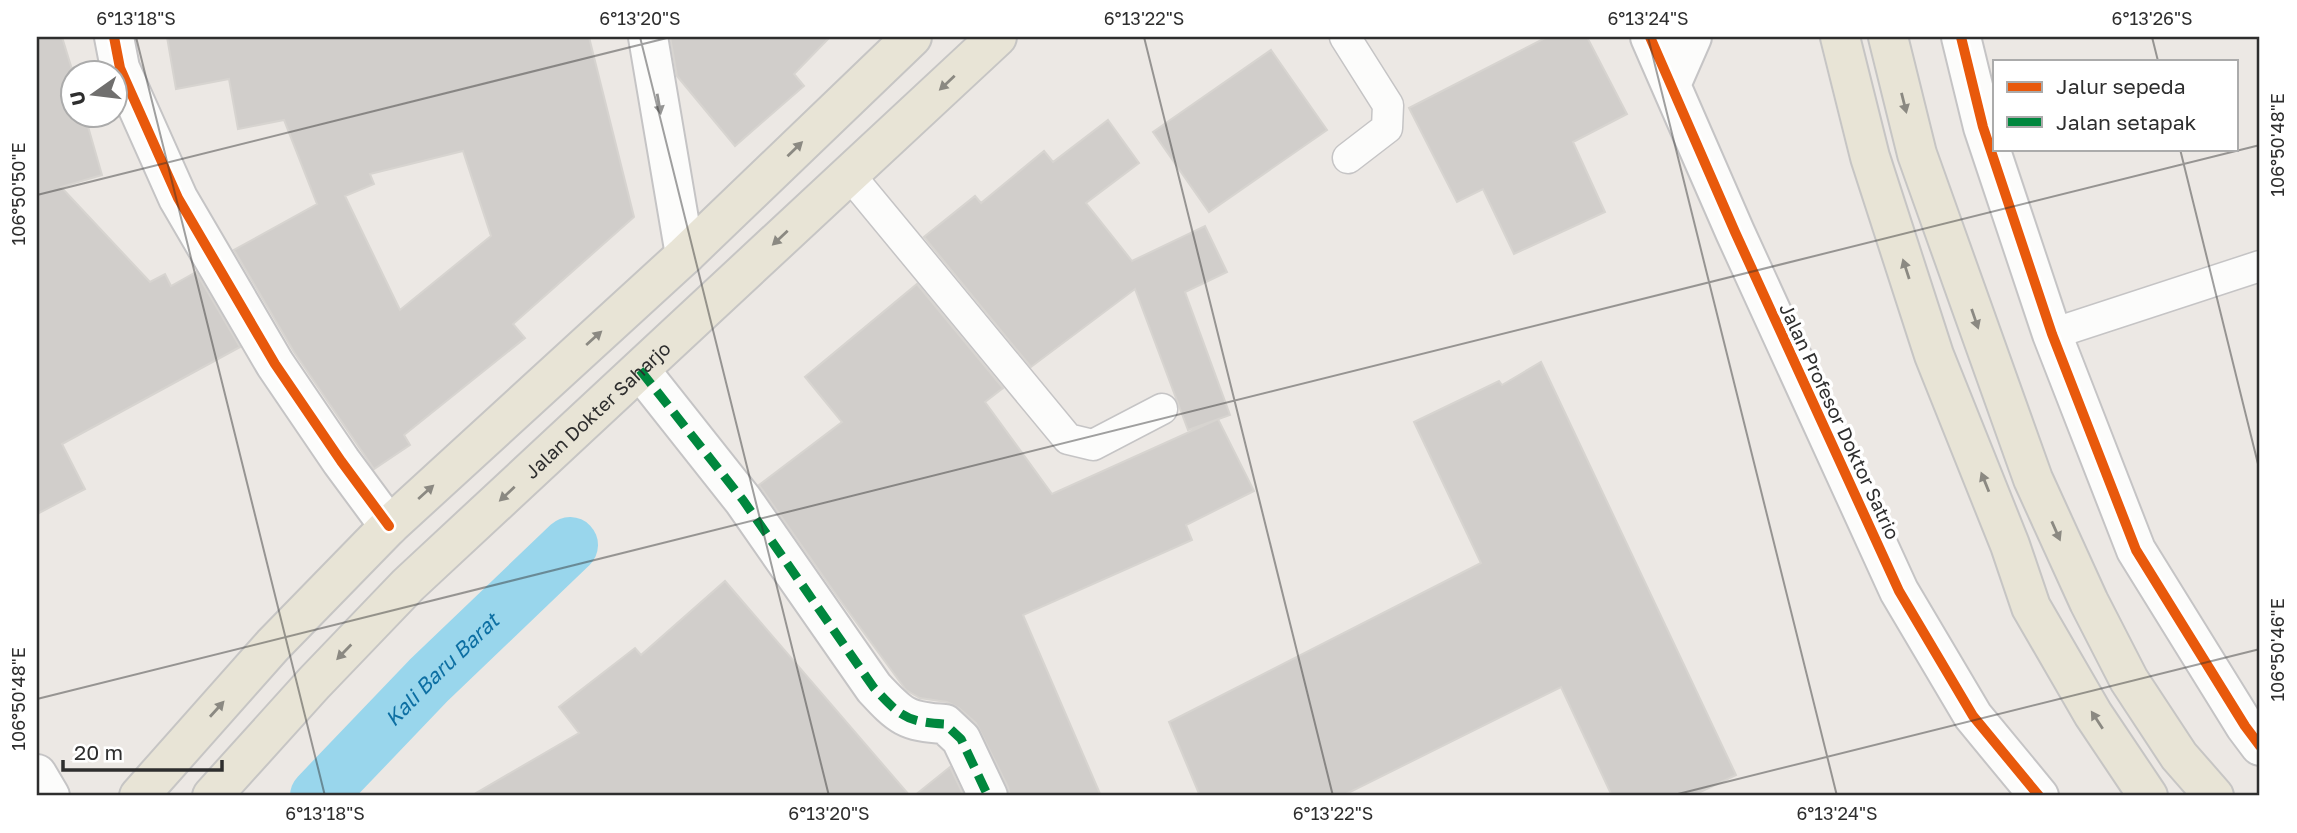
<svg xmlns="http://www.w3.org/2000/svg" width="2297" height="833" font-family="'Golos Text',sans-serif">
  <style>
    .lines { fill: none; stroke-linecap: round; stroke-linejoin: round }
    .canal { stroke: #99d6ec; stroke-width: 56 }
    .building { fill: #d1cecb; stroke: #d7d4d0; stroke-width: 2; fill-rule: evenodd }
    .lane-casing { stroke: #c5c4c5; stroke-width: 33 }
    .street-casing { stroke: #c5c4c5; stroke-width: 42 }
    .secondary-casing { stroke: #c5c4c5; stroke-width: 42 }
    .primary-casing { stroke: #c6c5c4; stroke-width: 42 }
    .lane { stroke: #fcfcfb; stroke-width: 30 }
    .street { stroke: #fcfcfb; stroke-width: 38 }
    .secondary { stroke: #fcfcfb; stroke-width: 38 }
    .primary { stroke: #e8e4d6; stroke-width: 38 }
    .quiet { stroke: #00873e; stroke-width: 9; stroke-dasharray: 18 9; stroke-linecap: butt }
    .cycleway-casing { stroke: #fff; stroke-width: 15 }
    .cycleway { stroke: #e8590c; stroke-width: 10 }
    .oneway { fill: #8b8982 }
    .oneway2 { fill: #959594 }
    .ticks { fill: none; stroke: #2e2e2e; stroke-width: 2; stroke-opacity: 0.45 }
    .labels { text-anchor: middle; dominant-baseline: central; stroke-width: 7; stroke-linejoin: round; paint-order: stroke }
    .street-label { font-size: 19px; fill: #2e2e2e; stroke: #fff }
    .water-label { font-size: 21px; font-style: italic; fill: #0d6fa3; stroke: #fff }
    .neatline { fill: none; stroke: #2e2e2e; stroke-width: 2.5 }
    .ticks-label { font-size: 18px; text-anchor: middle; fill: #2e2e2e }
  </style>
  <rect width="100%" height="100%" fill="#ece8e4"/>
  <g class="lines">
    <path class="canal" id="s1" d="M318,796L429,680L570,545"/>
  </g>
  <path class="building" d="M37,37H62L74,76V116H85L102,175L61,187L150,282L165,274L171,286L196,272L240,347L62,444L85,489L37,514Z
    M167,37H589L634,217L513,324L525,338L404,435L410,445L374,469L294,352L234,250L317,204L284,120L238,129L229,79L176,89ZM463,151L491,236L400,310L345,196L374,184L370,174Z
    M670,37H830L794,74L804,86L735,146L677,76Z
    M1547,37H1587L1627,114L1573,142L1605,212L1514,254L1483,189L1457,202L1409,108Z
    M1271,50L1327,130L1209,212L1153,132Z
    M1108,120L1139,163L1086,203L1132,261L1205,226L1227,272L1185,292L1230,415L1188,430L1135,289L1031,367L924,237L975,196L981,203L1044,151L1053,162Z
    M917,284L1003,388L985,402L1052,494L1218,419L1254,491L1186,525L1192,540L1023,615L1101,796H1010L1008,787L976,723L959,708L947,702L920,698L906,690L837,596L759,485L842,422L805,377Z
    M1541,362L1736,775L1692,796H1612L1561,687L1342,796H1200L1169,722L1481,563L1414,422L1499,381L1502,385Z
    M725,581L910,796H471L579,733L559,707L635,648L641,655Z
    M950,767L964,796H914Z"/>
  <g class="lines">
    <g class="lane-casing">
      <path id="lane" d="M1345,37L1388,105L1387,128L1348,158
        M848,173L1068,439L1093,445L1162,409
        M2052,334L2260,266"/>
    </g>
    <g class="street-casing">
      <path id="street" d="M114,37L120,68L178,198L275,364L341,461L389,526
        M648,37L685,255
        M640,370L743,500L874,688C900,716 906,722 945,724L961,739L988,796
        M37,774L50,796"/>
    </g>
    <g class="secondary-casing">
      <path id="secondary" d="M1650,37L1735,232L1899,591L1973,716L2039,796
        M1961,37L1983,127L2052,334L2136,550L2245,726L2260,746
        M1671,85L1692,37"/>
    </g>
    <g class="primary-casing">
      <g id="primary">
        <path d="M1840,37L1870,157L1934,355L2010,545L2031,607L2093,714L2148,796"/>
        <path d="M1888,37L1917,154L2033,479L2089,602L2129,680L2179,756L2214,796"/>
        <path d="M139,796L273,645L389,526L685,255L912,37"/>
        <path id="s2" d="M212,796L314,683L408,585L997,37"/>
      </g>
    </g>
    <use href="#lane" class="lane"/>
    <use href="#street" class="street"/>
    <use href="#secondary" class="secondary"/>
    <use href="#primary" class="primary"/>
    <path class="quiet" d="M640,370L743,500L874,688C900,716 906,722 945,724L961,739L988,796"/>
    <g class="cycleway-casing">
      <path id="cycleway" d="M114,37L120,68L178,198L275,364L341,461L389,526
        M1650,37L1735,232L1899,591L1973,716L2039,796
        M1961,37L1983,127L2052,334L2136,550L2245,726L2260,746"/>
    </g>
    <use href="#cycleway" class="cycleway"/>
  </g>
  <defs><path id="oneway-solid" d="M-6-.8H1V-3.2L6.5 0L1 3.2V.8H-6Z" transform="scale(1.75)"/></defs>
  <g class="oneway">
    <use href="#oneway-solid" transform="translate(947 83) rotate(137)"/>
    <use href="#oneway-solid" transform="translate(1904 103) rotate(76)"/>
    <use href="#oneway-solid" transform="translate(795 149) rotate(-44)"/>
    <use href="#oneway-solid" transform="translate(780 238) rotate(137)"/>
    <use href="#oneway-solid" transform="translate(1906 269) rotate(-108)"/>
    <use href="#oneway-solid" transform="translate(1975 319) rotate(71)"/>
    <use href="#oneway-solid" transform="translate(594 338) rotate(-42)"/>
    <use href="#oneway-solid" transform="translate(1985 482) rotate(-112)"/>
    <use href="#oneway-solid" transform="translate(426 492) rotate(-42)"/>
    <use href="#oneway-solid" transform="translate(507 494) rotate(137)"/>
    <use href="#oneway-solid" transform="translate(2056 531) rotate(66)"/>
    <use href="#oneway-solid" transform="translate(344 652) rotate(134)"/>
    <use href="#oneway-solid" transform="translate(217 709) rotate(-48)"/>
    <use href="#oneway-solid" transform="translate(2097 720) rotate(-123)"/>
  </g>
  <use class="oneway2" href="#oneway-solid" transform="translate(659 104) rotate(80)"/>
  <path class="ticks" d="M136,37L325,796M640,37L829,796M1144,37L1333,796M1648,37L1837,796M2152,37L2158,61M2180,149L2260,472M37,195L671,37M37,699L2260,145M1670,796L2260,649"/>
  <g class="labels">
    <g class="street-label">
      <text stroke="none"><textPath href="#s2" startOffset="546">Jalan Dokter Saharjo</textPath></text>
      <text transform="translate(1840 421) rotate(65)">Jalan Profesor Doktor Satrio</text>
    </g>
    <g class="water-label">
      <text stroke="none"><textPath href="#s1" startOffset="177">Kali Baru Barat</textPath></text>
    </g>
  </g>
  <rect width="2297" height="833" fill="none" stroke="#ffffff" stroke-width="77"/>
  <rect x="1993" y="60" width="245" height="91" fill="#ffffff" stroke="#ababab" stroke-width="2"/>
  <rect x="2007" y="82" width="35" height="10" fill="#e8590c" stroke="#ababab" stroke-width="2"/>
  <text x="2056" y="94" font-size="21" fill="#2e2e2e">Jalur sepeda</text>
  <rect x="2007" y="117" width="35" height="10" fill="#00873e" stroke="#ababab" stroke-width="2"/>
  <text x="2056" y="130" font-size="21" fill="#2e2e2e">Jalan setapak</text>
  <g transform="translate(94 94) rotate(256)"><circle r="33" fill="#ffffff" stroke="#ababab" stroke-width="2"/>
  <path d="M0-5L12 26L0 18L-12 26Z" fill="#706f6e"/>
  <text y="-10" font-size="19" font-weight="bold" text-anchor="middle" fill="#2e2e2e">U</text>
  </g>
  <path d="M63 760v10h159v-10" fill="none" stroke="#2e2e2e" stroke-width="3.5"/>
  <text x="74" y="760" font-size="21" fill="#2e2e2e" stroke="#ffffff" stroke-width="5" paint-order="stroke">20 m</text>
  <rect x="38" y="38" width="2220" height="756" class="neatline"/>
  <g class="ticks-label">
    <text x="136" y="25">6°13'18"S</text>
    <text x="640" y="25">6°13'20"S</text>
    <text x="1144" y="25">6°13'22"S</text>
    <text x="1648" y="25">6°13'24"S</text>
    <text x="2152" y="25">6°13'26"S</text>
    <text transform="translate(2278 145) rotate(-90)" y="6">106°50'48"E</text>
    <text transform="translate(19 194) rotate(-90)" y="6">106°50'50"E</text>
    <text transform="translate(2278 650) rotate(-90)" y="6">106°50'46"E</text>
    <text transform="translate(19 699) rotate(-90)" y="6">106°50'48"E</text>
    <text x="325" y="820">6°13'18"S</text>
    <text x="829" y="820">6°13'20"S</text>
    <text x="1333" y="820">6°13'22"S</text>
    <text x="1837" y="820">6°13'24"S</text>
  </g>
</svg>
